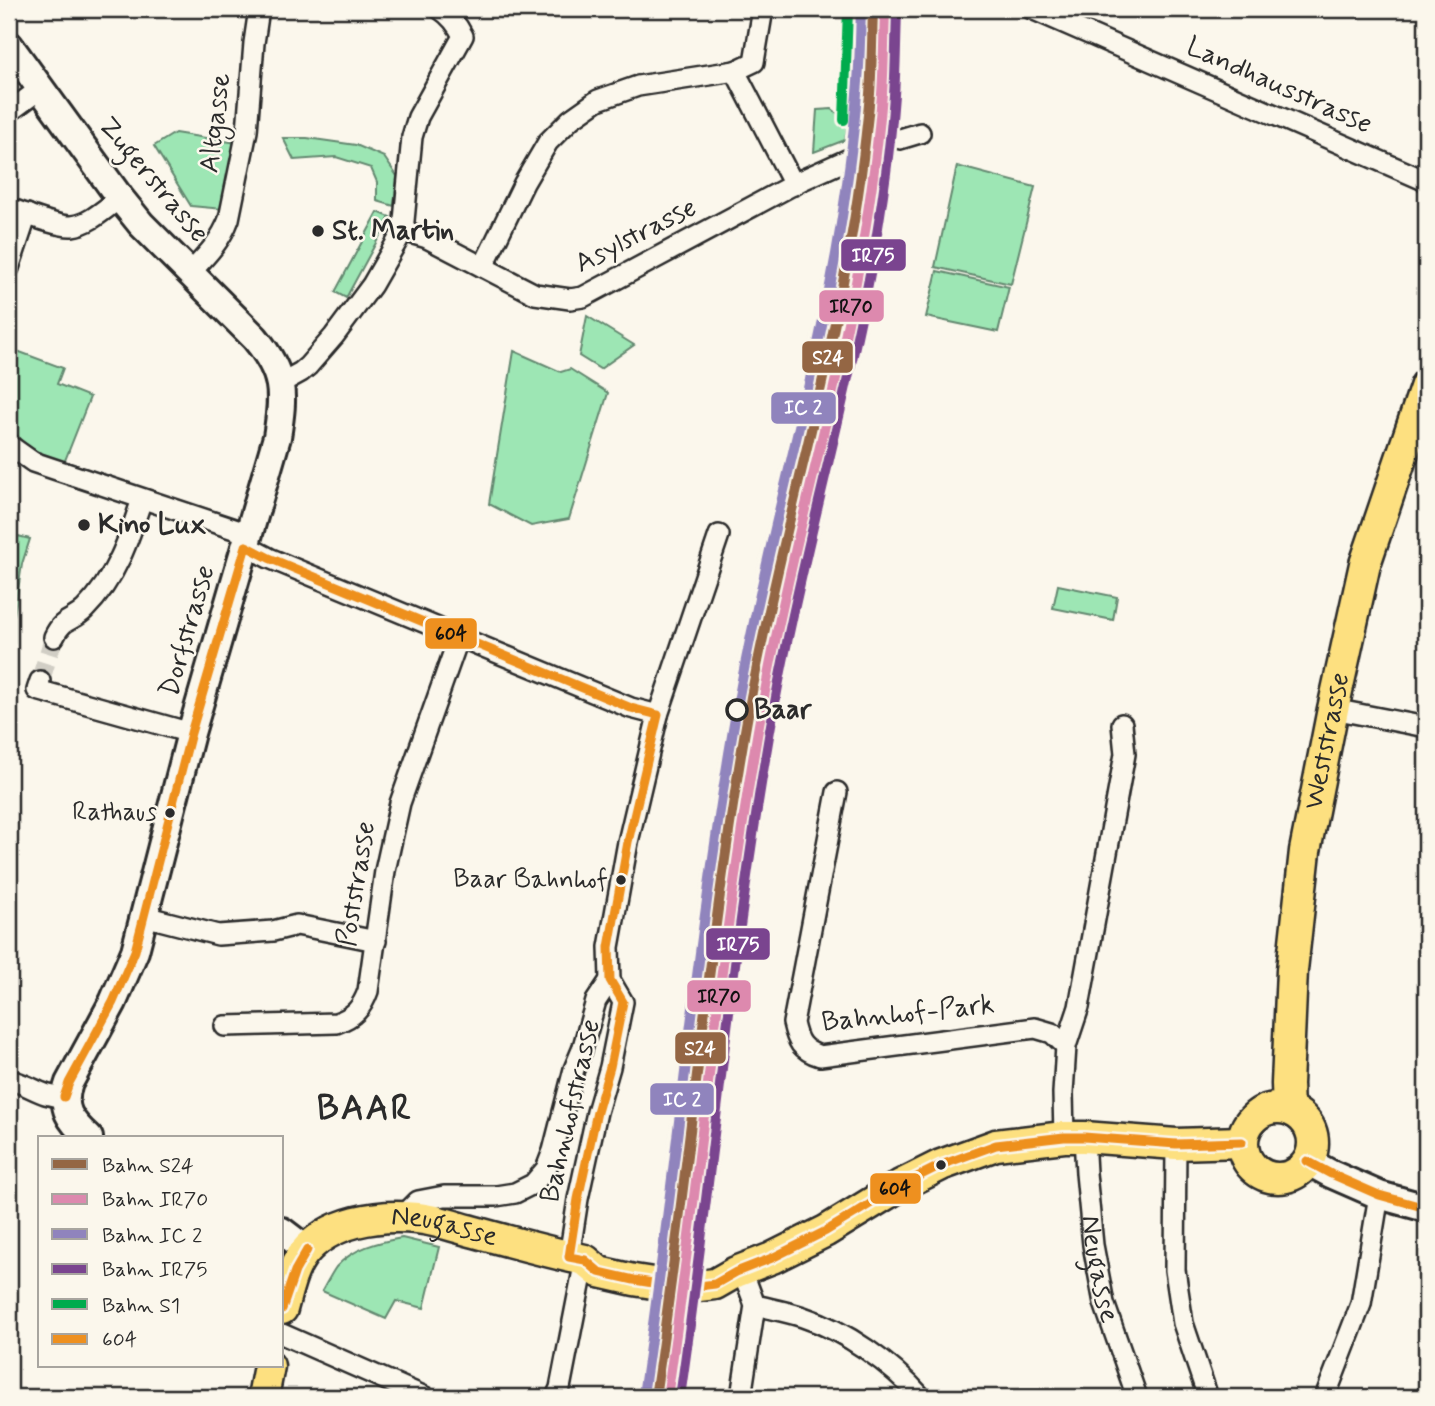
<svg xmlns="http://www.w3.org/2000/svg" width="1435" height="1406" font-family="Mynerve,sans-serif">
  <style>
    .green { fill: #9de6b4; stroke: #648870; stroke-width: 2 }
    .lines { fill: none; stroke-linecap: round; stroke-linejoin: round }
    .street-tunnel { stroke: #d1cec5; stroke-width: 19; stroke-dasharray: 19 10; stroke-linecap: butt }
    .street-casing { stroke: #2b2b2b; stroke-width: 24 }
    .secondary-casing { stroke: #2b2b2b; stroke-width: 32 }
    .primary-casing { stroke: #2b2b2b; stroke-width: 35 }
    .street { stroke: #fbf7ec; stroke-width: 19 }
    .secondary { stroke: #fbf7ec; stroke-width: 26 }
    .primary { stroke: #fde080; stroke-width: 30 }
    .bus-1-casing { stroke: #fbf7ec; stroke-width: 14 }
    .bus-1 { stroke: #ee901f; stroke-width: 9 }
    .rail-1-casing { stroke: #fbf7ec; stroke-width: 16 }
    .rail-2-casing { stroke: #fbf7ec; stroke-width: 16 }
    .rail-3-casing { stroke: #fbf7ec; stroke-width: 16 }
    .rail-4-casing { stroke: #fbf7ec; stroke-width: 16 }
    .rail-5-casing { stroke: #fbf7ec; stroke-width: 16 }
    .rail-1 { stroke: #946644; stroke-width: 10 }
    .rail-2 { stroke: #dd89ae; stroke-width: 10 }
    .rail-3 { stroke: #9084bd; stroke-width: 10 }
    .rail-4 { stroke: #7a448f; stroke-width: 10 }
    .rail-5 { stroke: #00ab4d; stroke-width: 10 }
    .poi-dot { fill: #2b2b2b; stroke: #fbf7ec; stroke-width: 2.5 }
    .stop-dot { fill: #fbf7ec; stroke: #2b2b2b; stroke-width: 3.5 }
    .labels { text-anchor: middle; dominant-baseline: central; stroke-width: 5; stroke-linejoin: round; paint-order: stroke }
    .bus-label { font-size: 26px; fill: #2b2b2b; stroke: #fbf7ec; text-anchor: end }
    .street-label { font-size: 28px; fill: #2b2b2b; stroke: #fbf7ec }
    .poi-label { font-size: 28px; font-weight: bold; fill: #2b2b2b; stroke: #fbf7ec; text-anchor: start }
    .stop-label { font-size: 28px; font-weight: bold; fill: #2b2b2b; stroke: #fbf7ec; text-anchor: start }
    .district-label { font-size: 35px; font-weight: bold; letter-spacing: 2px; fill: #2b2b2b; stroke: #fbf7ec }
    .line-badge { stroke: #fbf7ec; stroke-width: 2.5 }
    .badge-label { font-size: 19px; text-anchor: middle; font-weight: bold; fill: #fff }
    .pale-badge-label { font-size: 19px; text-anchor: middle; font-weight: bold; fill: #111 }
  </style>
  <rect width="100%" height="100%" fill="#fbf7ec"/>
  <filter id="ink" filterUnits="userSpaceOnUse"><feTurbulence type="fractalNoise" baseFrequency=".0143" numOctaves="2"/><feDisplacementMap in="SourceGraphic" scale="14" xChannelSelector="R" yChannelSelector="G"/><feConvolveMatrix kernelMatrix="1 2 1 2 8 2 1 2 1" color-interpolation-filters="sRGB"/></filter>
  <g filter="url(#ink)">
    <path class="green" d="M832,109L848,122L845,140L814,152L817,110Z
      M175,133L237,143L223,209L191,206L154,146Z
      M283,138H307L356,145L384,157L397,176L394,206L377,201V182L371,168L336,157L294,160Z
      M957,166L1035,187L1011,284L935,267Z
      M378,212L390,217L346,298L335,292Z
      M937,271L1009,287L998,332L926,317Z
      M587,316L634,345L600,369L579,356Z
      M9,348L63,368L57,384L90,397L64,463L27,447L9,426Z
      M514,351L561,372L570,369L608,393L569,519L531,526L489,504Z
      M18,536L30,539L22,564L14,616L13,702L9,701V560Z
      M1058,585L1117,597L1113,620L1053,608Z
      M402,1238L439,1247L424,1308L396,1301L386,1319L322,1291C326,1284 331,1274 336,1267C353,1248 378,1242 402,1238Z"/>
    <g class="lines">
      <path class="street-tunnel" d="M851,158L900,139
        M40,681L54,637"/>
      <g class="street-casing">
        <g id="street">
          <path d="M1032,9L1426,181"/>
          <path d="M735,71L754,62L763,9"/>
          <path d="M9,112L40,89"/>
          <path d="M900,139L920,133"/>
          <path d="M9,208C24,213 57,227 72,226C90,224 106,208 120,198"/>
          <path d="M403,231L427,238L535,294L570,299L583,297L802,180L851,158"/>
          <path d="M483,267L524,183L548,142L571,119L598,100L638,86L735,71L794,185"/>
          <path d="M9,268L27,214"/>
          <path d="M190,273C206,256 221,241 229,219L247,131L254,43L259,9"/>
          <path d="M281,383L301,372L308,366L334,336L372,285L403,231L412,137L418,117L463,36C457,24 451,16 440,9"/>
          <path d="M9,445L33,462L249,534"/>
          <path d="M246,546L269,558L631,708L658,715"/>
          <path d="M54,637C63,617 73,622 85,609C116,578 129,539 142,499"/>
          <path d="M40,681L37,690L191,733"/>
          <path d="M1333,709L1426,727"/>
          <path d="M837,792L793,1023C797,1041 801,1050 820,1056L1035,1028L1052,1033L1066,1046"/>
          <path d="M144,916L218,935L273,931L297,925L376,941"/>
          <path d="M225,1026L336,1023C354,1017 362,1008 368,991L385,871L400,803L459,637"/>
          <path d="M9,1080C30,1084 40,1097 64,1097"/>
          <path d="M1064,1137L1063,1093L1066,1046L1079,1007L1125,754L1122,724"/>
          <path id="s1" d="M1084,1137L1086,1173L1093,1245L1104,1303L1137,1397"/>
          <path d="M1176,1144L1175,1270L1183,1323L1208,1397"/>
          <path d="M402,1217L418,1201L444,1196H496L515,1193L533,1184L546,1169L553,1151L574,1069L582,1050L596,1001L610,980"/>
          <path d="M569,1257L578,1199L597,1112L610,1067L623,1002L610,980L609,947L628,842L658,715L719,535"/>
          <path d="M742,1270L755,1305C771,1309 788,1312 803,1317C846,1331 892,1364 921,1397"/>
          <path d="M282,1334L425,1397"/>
          <path d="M556,1397L560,1388L585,1260"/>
          <path d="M741,1397L755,1305"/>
          <path d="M1325,1397L1361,1304L1379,1195"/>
        </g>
      </g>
      <g class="secondary-casing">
        <path id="secondary" d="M9,45L120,198L141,224L255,338C285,374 284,393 277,437L191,733L135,951L113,1002L69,1083C60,1108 70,1121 89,1138
          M1307,1161L1331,1174L1379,1195L1426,1208
          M282,1231L307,1250"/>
      </g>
      <g class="primary-casing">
        <g id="primary">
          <circle cx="1278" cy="1143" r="35"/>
          <path id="s2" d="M1288,1109L1287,1084L1292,970L1305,851L1333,709L1365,564L1426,385"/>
          <path id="s3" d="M282,1309C287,1291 291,1270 303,1254C329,1221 379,1214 417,1218C437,1220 456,1227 475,1232C511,1242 548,1252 585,1260L599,1272L634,1280L653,1283L699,1286L715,1284L736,1272L772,1258L826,1231L901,1185L941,1165L996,1145L1064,1137H1084L1176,1144L1242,1142"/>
          <path d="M263,1397L269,1366"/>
        </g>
      </g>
      <use href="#street" class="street"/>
      <use href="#secondary" class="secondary"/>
      <use href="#primary" class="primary"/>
      <g class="bus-1-casing">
        <path id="bus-1" d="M246,546L269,558L631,708L658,715
          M64,1097L69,1083L113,1002L135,951L191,733L246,546
          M1307,1161L1331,1174L1379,1195L1426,1208
          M569,1257L585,1260L599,1272L634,1280L653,1283L699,1286L715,1284L736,1272L772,1258L826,1231L901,1185L941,1165L996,1145L1064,1137H1084L1176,1144L1242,1142
          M569,1257L578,1199L597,1112L610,1067L623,1002L610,980L609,947L628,842L658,715
          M282,1309L295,1271L307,1250"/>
      </g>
      <use href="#bus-1" class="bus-1"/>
      <g class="rail-1-casing">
        <path id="rail-1" d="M655,1397C690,1164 709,929 751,697C779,548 822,403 848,255C858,202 865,148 870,94C872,66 872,37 873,9"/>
      </g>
      <g class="rail-2-casing">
        <path id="rail-2" d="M667,1397C702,1164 721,929 764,697C791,549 835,404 861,255C870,202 878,148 882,94C884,66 884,38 885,9"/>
      </g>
      <g class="rail-3-casing">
        <path id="rail-3" d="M643,1395C678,1162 697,927 739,696C766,548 809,403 836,254C845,201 853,147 857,93C860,65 860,37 861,9"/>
      </g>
      <g class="rail-4-casing">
        <path id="rail-4" d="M680,1397C714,1164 733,929 776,697C803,552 845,409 872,263C882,207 890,151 894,95C896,67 896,38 897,10"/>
      </g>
      <g class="rail-5-casing">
        <path id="rail-5" d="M844,120L848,9"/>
      </g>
      <use href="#rail-1" class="rail-1"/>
      <use href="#rail-2" class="rail-2"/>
      <use href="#rail-3" class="rail-3"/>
      <use href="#rail-4" class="rail-4"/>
      <use href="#rail-5" class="rail-5"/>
    </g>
  </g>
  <g class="poi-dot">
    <circle cx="318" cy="231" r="7"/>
    <circle cx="84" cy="525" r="7"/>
    <circle cx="170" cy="813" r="6"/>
    <circle cx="621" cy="880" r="6"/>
    <circle cx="941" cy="1165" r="6"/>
  </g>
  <circle class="stop-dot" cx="737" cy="710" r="10"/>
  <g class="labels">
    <g class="bus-label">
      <text x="157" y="813">Rathaus</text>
      <text x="608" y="880">Baar Bahnhof</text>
    </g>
    <g class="street-label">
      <text transform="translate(1279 86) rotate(24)">Landhausstrasse</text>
      <text transform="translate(216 123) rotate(-83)">Altgasse</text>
      <text transform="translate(153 180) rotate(50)">Zugerstrasse</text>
      <text transform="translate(636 236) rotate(-27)">Asylstrasse</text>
      <text transform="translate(188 631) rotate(-74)">Dorfstrasse</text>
      <text stroke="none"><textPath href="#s2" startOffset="371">Weststrasse</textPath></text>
      <text transform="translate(357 884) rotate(-81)">Poststrasse</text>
      <text transform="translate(908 1014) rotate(-6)">Bahnhof-Park</text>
      <text transform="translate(571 1111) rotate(-77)">Bahnhofstrasse</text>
      <text stroke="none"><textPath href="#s3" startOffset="212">Neugasse</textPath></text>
      <text stroke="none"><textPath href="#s1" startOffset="133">Neugasse</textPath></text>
    </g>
    <g class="poi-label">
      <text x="332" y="231">St. Martin</text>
      <text x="98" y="525">Kino Lux</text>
    </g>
    <g class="stop-label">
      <text x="754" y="710">Baar</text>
    </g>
    <g class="district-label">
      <text x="365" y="1109">BAAR</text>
    </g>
  </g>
  <g class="line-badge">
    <rect x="840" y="238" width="67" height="34" rx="7" fill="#7a448f"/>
    <rect x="818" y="289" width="67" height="34" rx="7" fill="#dd89ae"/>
    <rect x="801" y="340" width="53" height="34" rx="7" fill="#946644"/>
    <rect x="770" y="391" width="67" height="34" rx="7" fill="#9084bd"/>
    <rect x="424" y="617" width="54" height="33" rx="7" fill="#ee901f"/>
    <rect x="705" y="927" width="66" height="34" rx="7" fill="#7a448f"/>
    <rect x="686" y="979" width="66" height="34" rx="7" fill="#dd89ae"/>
    <rect x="674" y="1031" width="53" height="34" rx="7" fill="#946644"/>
    <rect x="649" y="1082" width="66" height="34" rx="7" fill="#9084bd"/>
    <rect x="869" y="1172" width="53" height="33" rx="7" fill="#ee901f"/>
  </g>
  <g class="badge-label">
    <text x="873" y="262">IR75</text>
    <text x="828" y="364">S24</text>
    <text x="803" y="414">IC 2</text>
    <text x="738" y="951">IR75</text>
    <text x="700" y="1055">S24</text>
    <text x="682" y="1106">IC 2</text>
  </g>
  <g class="pale-badge-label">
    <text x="851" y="313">IR70</text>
    <text x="451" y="640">604</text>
    <text x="719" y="1003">IR70</text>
    <text x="895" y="1195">604</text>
  </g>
  <rect width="1435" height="1406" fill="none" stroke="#fbf7ec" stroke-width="35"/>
  <rect x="18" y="18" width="1400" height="1371" fill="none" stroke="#2b2b2b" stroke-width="2.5" filter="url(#ink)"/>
  <rect x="38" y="1136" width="245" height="231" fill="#fbf7ec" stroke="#a8a59f" stroke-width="2"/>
  <rect x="52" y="1159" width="35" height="10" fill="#946644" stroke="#a8a59f" stroke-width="2"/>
  <text x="102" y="1172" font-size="21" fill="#2b2b2b">Bahn S24</text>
  <rect x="52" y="1194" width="35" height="10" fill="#dd89ae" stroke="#a8a59f" stroke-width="2"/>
  <text x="102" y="1206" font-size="21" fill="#2b2b2b">Bahn IR70</text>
  <rect x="52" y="1229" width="35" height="10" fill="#9084bd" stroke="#a8a59f" stroke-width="2"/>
  <text x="102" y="1242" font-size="21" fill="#2b2b2b">Bahn IC 2</text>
  <rect x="52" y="1264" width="35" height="10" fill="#7a448f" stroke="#a8a59f" stroke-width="2"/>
  <text x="102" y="1276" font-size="21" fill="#2b2b2b">Bahn IR75</text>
  <rect x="52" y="1299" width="35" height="10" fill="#00ab4d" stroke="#a8a59f" stroke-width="2"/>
  <text x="102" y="1312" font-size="21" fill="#2b2b2b">Bahn S1</text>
  <rect x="52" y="1334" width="35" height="10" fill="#ee901f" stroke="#a8a59f" stroke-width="2"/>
  <text x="102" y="1346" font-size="21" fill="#2b2b2b">604</text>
</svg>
